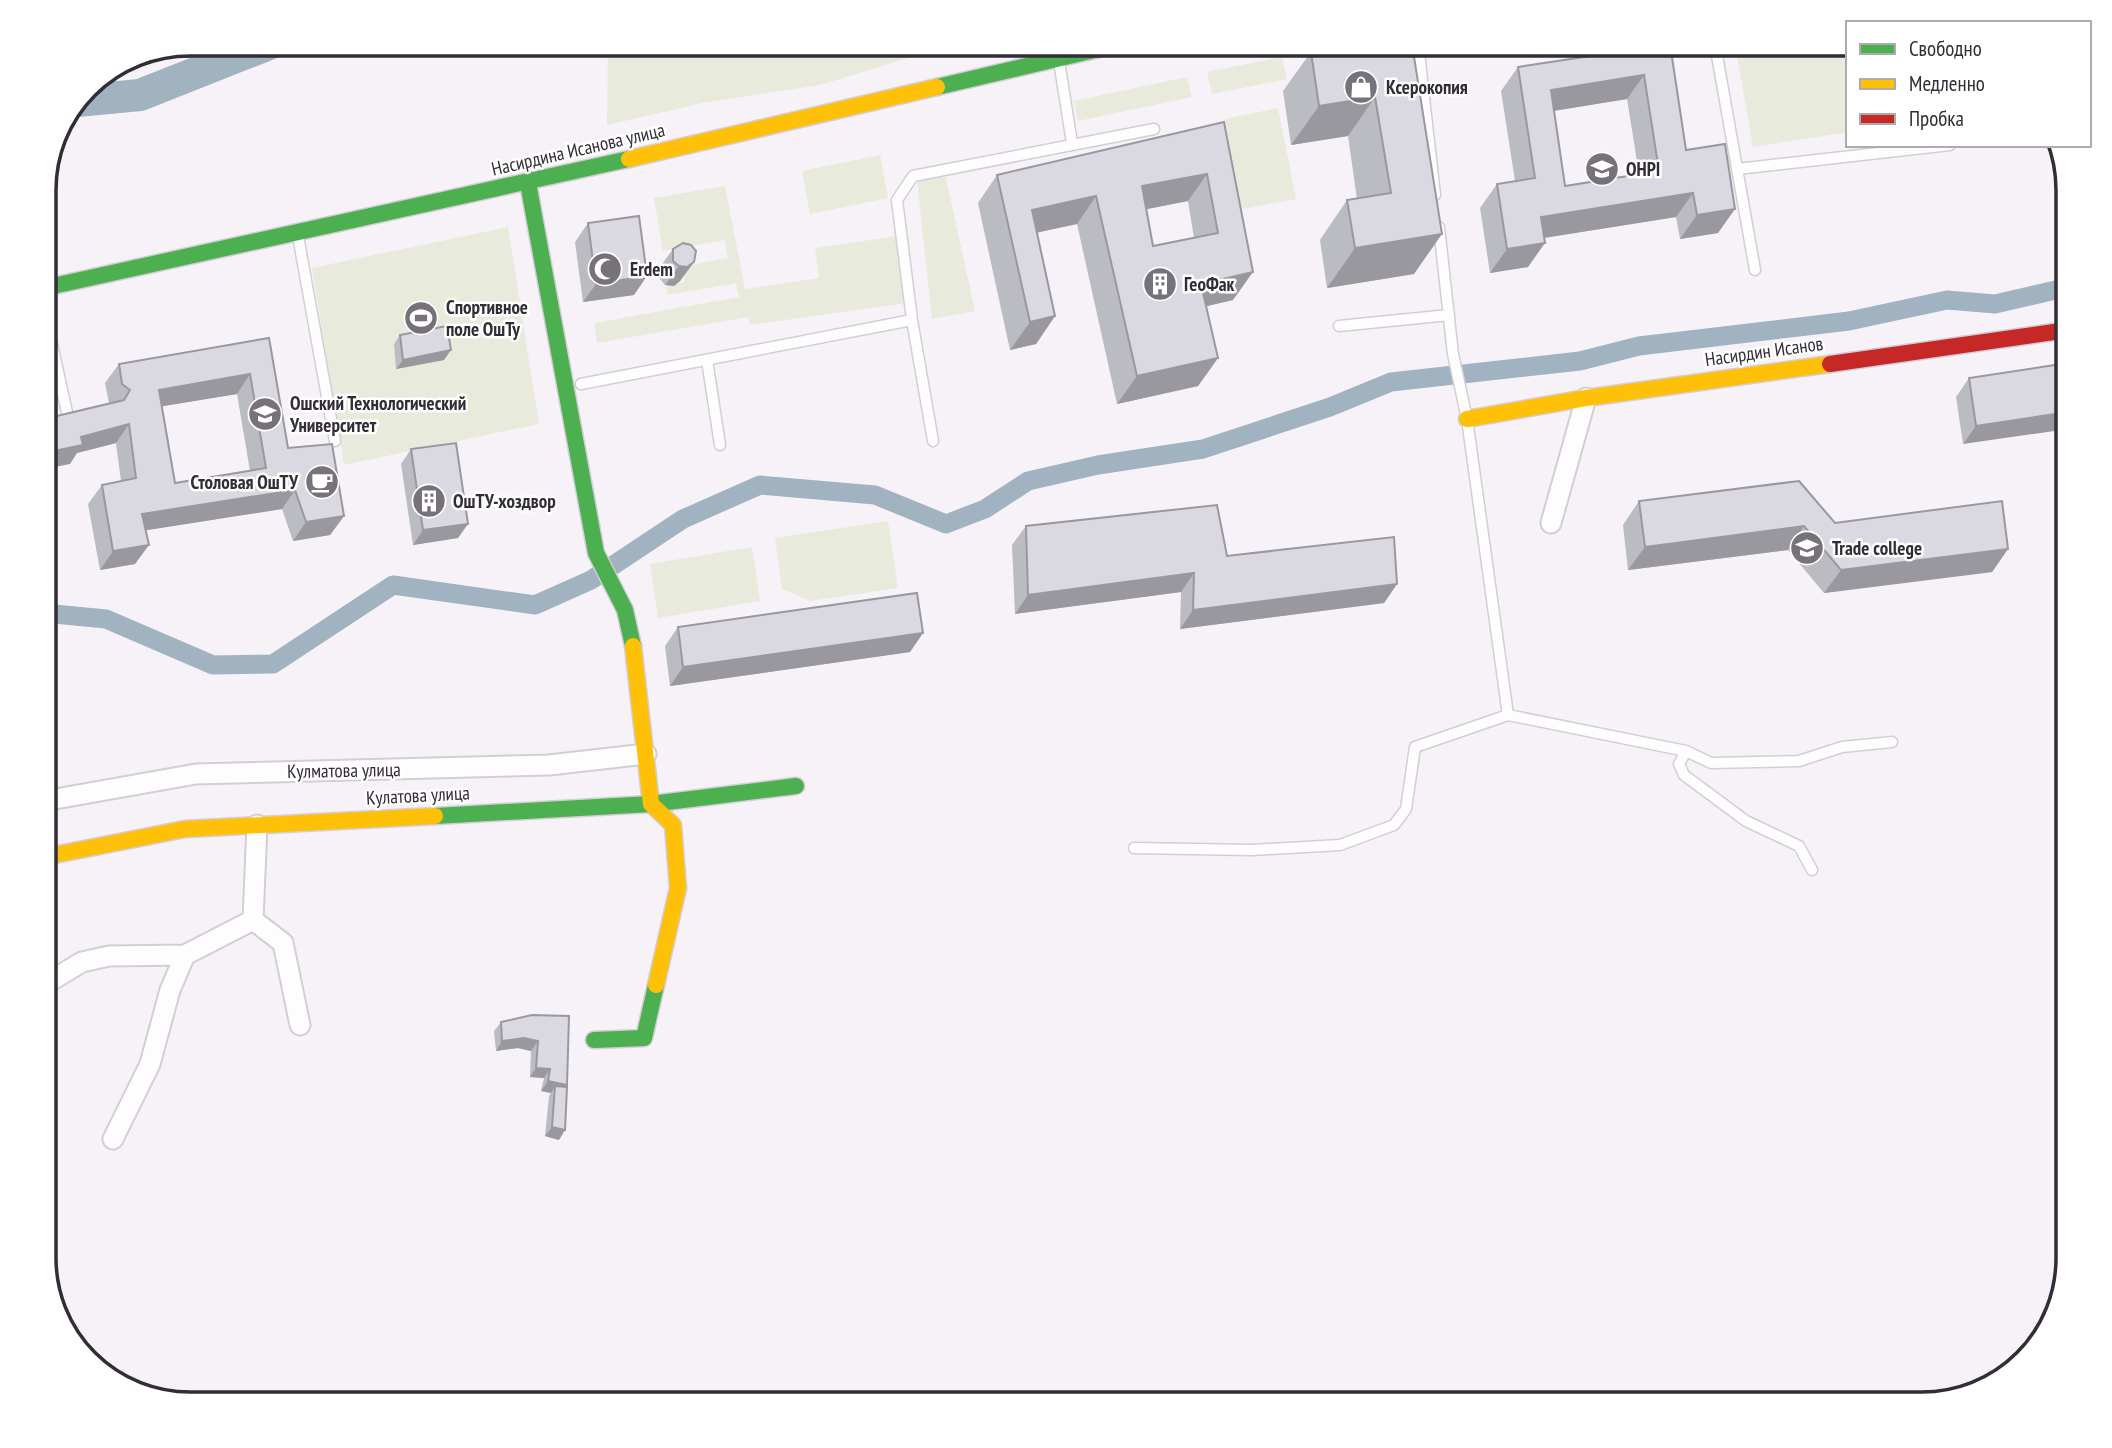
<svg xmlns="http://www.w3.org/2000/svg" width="2112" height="1448" font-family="'PT Sans Narrow',sans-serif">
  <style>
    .green { fill: #e8eadb }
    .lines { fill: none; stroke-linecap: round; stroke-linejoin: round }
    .canal { stroke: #a1b2c1; stroke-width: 19 }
    .river { stroke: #a1b2c1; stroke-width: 32 }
    .lane-casing { stroke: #d3ced5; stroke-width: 13 }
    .street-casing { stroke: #d3ced5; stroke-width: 23 }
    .fast-casing { stroke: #d3ced5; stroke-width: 19 }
    .slow-casing { stroke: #d3ced5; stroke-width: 19 }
    .jam-casing { stroke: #d3ced5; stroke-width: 19 }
    .lane { stroke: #fefdfe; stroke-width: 10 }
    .street { stroke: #fefdfe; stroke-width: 19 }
    .fast { stroke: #4caf50; stroke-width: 16 }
    .slow { stroke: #ffc107; stroke-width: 16 }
    .jam { stroke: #c62828; stroke-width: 16 }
    .wall { fill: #bbbbc2; fill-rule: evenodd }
    .shaded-wall { fill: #99989e }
    .building { fill: #dad9e1; stroke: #99989e; stroke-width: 2; fill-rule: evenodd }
    .labels { text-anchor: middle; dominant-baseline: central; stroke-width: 5; stroke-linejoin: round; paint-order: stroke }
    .poi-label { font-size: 19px; font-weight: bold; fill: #322c35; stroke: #fff; text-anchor: start }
    .street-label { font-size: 19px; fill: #322c35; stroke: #fff }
    .rim { fill: none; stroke: #322c35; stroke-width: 3.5 }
  </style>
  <rect width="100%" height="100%" fill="#f6f2f8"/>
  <path class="green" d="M608,44H955L820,85L707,102L607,125Z
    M1735,44H1848V132L1753,147Z
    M1282,57L1287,79L1212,94L1207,72Z
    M1187,77L1192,97L1078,121L1074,101Z
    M1278,108L1296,199L1242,209L1225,119Z
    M880,155L888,198L810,214L802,171Z
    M945,174L975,311L932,319L917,180Z
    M725,186L745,289L819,278L815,248L898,236L907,303L750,325L748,317L597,343L594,323L739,297L736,283L668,295L666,287L684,282L686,266L728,258L725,240L663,251L654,198Z
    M508,227L539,424L344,465L312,268Z
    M888,521L898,588L810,601L782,589L775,538Z
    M752,547L760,601L658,618L650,564Z"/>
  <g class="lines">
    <path class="canal" d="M186,44L215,67
      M44,613L106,619L213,665L273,664L393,585L535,605L591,580L683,519L760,485L875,495L946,524L985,509L1028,481L1098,465L1203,449L1330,407L1391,382L1580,361L1639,346L1849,321L1947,300L1995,304L2060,289L2068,283"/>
    <path class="river" d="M77,101L140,95L269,44"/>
    <g class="lane-casing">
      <path id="lane" d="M1418,44L1435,195
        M1715,44L1755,270
        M1059,61L1072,143
        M1737,169L1950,145
        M1439,227L1453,354L1467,419L1508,715
        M298,236L335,441
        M44,308L68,417
        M1339,326L1449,315
        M707,360L720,445
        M581,384L912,320
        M933,441L912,320L897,200L913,176L1154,129
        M1686,751L1679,764L1684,775L1746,821L1799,846L1812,870
        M1134,848L1252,850L1340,845L1394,825L1406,809L1415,747L1508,715L1686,751L1711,763L1799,761L1842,747L1892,742"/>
    </g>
    <g class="street-casing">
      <path id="street" d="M1551,523L1586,398
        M44,801L196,774L549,765L646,754
        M253,920L283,943L300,1025
        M47,983L82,962L109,956L185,955
        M113,1139L150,1064L170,990L185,955L253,920L257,825"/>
    </g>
    <g class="fast-casing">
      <path id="fast" d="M937,87L1120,44
        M528,183L596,553L625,610L633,646
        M44,288L629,159
        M435,816L651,804L796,786
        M594,1040L644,1038L656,985"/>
    </g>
    <g class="slow-casing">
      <path id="slow" d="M629,159L937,87
        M1467,419L1586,398L1830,364
        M633,646L651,804L673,825L678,888L656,985
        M44,857L185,829L435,816"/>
    </g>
    <g class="jam-casing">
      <path id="jam" d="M1830,364L2068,330"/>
    </g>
    <use href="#lane" class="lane"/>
    <use href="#street" class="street"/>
    <use href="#fast" class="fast"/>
    <use href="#slow" class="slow"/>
    <use href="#jam" class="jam"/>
  </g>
  <path class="wall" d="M1412,44L1414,274L1327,288L1320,240L1347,200L1357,199L1348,136L1291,145L1283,91L1311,52Z
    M1667,44L1686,150L1718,233L1680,239L1676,217L1544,238L1528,267L1490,273L1480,208L1497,184L1515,181L1501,91L1518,67ZM1627,99L1639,174L1565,186L1554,111Z
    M1224,122L1233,300L1206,306L1218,358L1198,386L1117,404L1077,224L1037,232L1055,316L1036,344L1010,350L978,203L997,175ZM1188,201L1194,238L1153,246L1146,209Z
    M588,223L634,295L583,302L575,242Z
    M673,249L694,262L680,281L674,286L665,285L660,279V267Z
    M400,335L444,360L396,369L394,344Z
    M269,338L288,448L344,516L330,535L293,541L282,509L146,530L135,564L100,570L88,504L102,485L121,481L116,443L77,453L70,464L109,403L105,383L119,364ZM237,394L250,471L175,483L162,406Z
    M2068,363L1963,444L1956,397L1969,378Z
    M411,449L458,538L413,545L401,464Z
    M1639,501L1835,523L2008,549L1992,572L1824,593L1788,550L1628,570L1623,525Z
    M1026,526L1227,556L1397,584L1384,603L1180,629L1181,592L1015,614L1012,545Z
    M678,627L923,633L910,652L670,686L665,646Z
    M532,1015L567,1085L566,1087L559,1140L545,1136L549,1096L551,1093L541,1091L544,1078L530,1077L531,1051L518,1048L496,1051L494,1031L501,1022Z"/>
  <path class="shaded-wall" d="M1644,75L1627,99L1534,114L1551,90Z
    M1375,97L1348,136L1291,145L1319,106Z
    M1207,174L1188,201L1122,214L1142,186Z
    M1693,193L1676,217L1524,241L1541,217Z
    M1096,196L1077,224L1013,238L1032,210Z
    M1735,209L1718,233L1680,239L1697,215Z
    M1442,234L1414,274L1327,288L1355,248Z
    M1545,243L1528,267L1490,273L1507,249Z
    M694,262L680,281L674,286L665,285L679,266Z
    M1253,272L1233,300L1182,312L1201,284Z
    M647,276L634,295L583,302L596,284Z
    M1055,316L1036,344L1010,350L1030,322Z
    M451,350L444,360L396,369L403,360Z
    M1218,358L1198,386L1117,404L1137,376Z
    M250,374L237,394L146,409L159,390Z
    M2068,412V429L1963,444L1976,426Z
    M129,424L116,443L77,453L70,464L44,469V453L81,437Z
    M295,490L282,509L129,533L142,514Z
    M344,516L330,535L293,541L306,522Z
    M468,524L458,538L413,545L423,530Z
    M1804,526L1788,550L1628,570L1645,547Z
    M149,545L135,564L100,570L113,551Z
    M2008,549L1992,572L1824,593L1841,570Z
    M1194,573L1181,592L1015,614L1028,595Z
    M1397,584L1384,603L1180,629L1193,610Z
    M923,633L910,652L670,686L683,667Z
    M524,1038L538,1041L531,1051L518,1048L496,1051L502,1041Z
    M536,1068L550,1069L544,1078L530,1077Z
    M548,1081L567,1085L561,1094L555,1086L551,1093L541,1091Z
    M552,1127L565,1130L559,1140L545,1136Z"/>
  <path class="building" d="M1360,44H1412L1442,234L1355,248L1347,200L1391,193L1375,97L1319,106L1311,52Z
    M1670,44L1686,150L1725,144L1735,209L1697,215L1693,193L1541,217L1545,243L1507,249L1497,184L1535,178L1518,67ZM1644,75L1659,171L1565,186L1551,90Z
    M1224,122L1253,272L1201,284L1218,358L1137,376L1096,196L1032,210L1055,316L1030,322L997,175ZM1207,174L1218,233L1153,246L1142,186Z
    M639,216L647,276L596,284L588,223Z
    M683,243L691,245L696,251L694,262L687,267L679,266L673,261V249Z
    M447,326L451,350L403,360L400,335Z
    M269,338L288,448L332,444L344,516L306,522L295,490L142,514L149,545L113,551L102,485L136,478L129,424L81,437L83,445L44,453V419L124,400L130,390L122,384L119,364ZM250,374L266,468L175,483L159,390Z
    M2068,363V412L1976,426L1969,378Z
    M456,443L468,524L423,530L411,449Z
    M1799,481L1835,523L2002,501L2008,549L1841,570L1804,526L1645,547L1639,501Z
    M1217,505L1227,556L1394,537L1397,584L1193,610L1194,573L1028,595L1026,526Z
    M917,593L923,633L683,667L678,627Z
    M532,1015L569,1016L567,1085L548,1081L550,1069L536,1068L538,1041L524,1038L502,1041L501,1022Z
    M555,1086L567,1087L565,1130L552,1127Z"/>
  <defs>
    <g id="shop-disc" transform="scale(1.75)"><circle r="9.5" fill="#777179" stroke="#fff"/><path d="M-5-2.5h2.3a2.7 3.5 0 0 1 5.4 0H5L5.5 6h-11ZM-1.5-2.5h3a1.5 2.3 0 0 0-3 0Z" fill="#fff"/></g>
    <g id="university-disc" transform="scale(1.75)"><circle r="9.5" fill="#777179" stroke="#fff"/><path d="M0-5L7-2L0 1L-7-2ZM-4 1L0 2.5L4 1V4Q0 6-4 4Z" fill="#fff"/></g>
    <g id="mosque-disc" transform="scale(1.75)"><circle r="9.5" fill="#777179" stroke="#fff"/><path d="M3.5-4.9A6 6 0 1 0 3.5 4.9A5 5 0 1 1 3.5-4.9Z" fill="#fff"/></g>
    <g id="building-disc" transform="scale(1.75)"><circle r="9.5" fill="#777179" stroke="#fff"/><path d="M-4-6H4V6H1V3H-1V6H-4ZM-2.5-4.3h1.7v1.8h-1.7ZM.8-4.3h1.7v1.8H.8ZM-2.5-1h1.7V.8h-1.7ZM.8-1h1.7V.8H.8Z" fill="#fff"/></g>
    <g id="stadium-disc" transform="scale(1.75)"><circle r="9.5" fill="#777179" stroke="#fff"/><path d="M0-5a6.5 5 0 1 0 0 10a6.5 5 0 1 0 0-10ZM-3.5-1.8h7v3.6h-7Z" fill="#fff"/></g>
    <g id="cafe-disc" transform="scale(1.75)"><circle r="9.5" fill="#777179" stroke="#fff"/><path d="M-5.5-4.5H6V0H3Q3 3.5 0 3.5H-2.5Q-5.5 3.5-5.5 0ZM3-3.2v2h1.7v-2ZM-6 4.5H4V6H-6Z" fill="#fff"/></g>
  </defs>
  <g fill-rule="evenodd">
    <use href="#shop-disc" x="1361" y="87"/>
    <use href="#university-disc" x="1602" y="169"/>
    <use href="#mosque-disc" x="605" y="269"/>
    <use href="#building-disc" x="1160" y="284"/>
    <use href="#stadium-disc" x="421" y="318"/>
    <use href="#university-disc" x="265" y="414"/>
    <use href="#cafe-disc" x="322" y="482"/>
    <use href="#building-disc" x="429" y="501"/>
    <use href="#university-disc" x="1807" y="548"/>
  </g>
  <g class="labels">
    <g class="poi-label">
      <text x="1386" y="87">Ксерокопия</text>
      <text x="1626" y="169">OHPI</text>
      <text x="630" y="269">Erdem</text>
      <text x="1184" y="284">ГеоФак</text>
      <text x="446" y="307">Спортивное<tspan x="446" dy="22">поле ОшТу</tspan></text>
      <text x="290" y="403">Ошский Технологический<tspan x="290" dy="22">Университет</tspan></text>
      <text x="298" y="482" text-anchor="end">Столовая ОшТУ</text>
      <text x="453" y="501">ОшТУ-хоздвор</text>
      <text x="1832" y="548">Trade college</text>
    </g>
    <g class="street-label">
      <text transform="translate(578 149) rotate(-13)">Насирдина Исанова улица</text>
      <text transform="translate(1764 351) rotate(-8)">Насирдин Исанов</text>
      <text transform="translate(344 770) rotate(-1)">Кулматова улица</text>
      <text transform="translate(418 795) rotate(-3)">Кулатова улица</text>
    </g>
  </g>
  <path d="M0 0H2112V1448H0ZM190 56H1922A134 134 0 0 1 2056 190V1258A134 134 0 0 1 1922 1392H190A134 134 0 0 1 56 1258V190A134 134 0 0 1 190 56Z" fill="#fff" fill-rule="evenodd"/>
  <path class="rim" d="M190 56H1922A134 134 0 0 1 2056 190V1258A134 134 0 0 1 1922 1392H190A134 134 0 0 1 56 1258V190A134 134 0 0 1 190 56Z"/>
  <rect x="1846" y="21" width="245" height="126" fill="#ffffff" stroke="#adabae" stroke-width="2"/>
  <rect x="1860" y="44" width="35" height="10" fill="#4caf50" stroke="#adabae" stroke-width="2"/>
  <text x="1909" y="56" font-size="21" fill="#322c35">Свободно</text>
  <rect x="1860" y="79" width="35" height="10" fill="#ffc107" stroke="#adabae" stroke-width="2"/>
  <text x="1909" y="91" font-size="21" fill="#322c35">Медленно</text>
  <rect x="1860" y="114" width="35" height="10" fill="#c62828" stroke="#adabae" stroke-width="2"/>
  <text x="1909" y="126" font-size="21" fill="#322c35">Пробка</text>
</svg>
